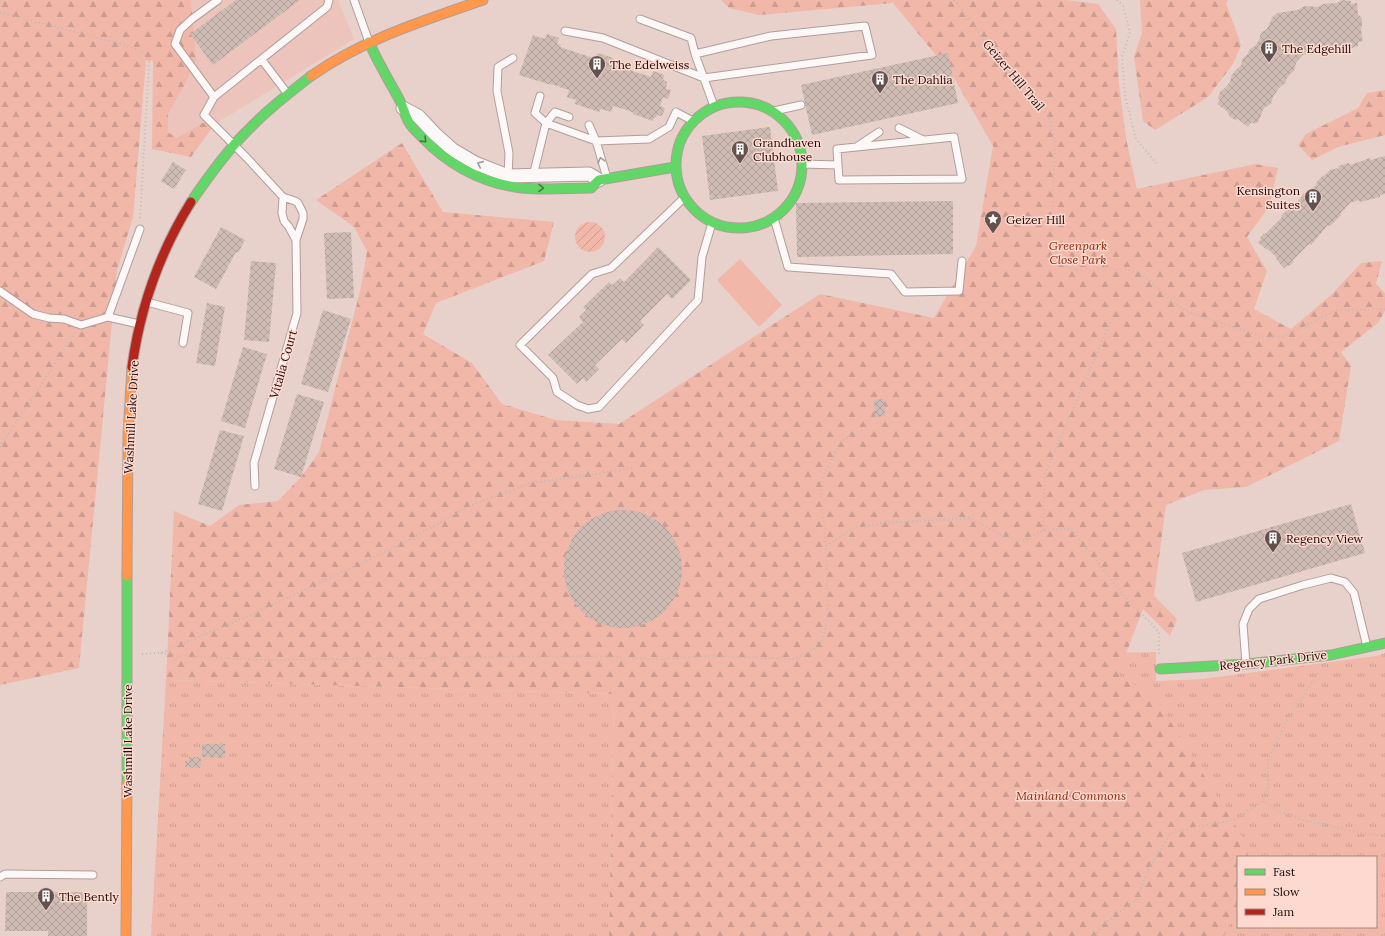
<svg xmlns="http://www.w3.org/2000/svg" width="1385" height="936" font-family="Lora,serif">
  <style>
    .built { fill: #ecc4bb }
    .grass { fill: url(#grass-tufts); fill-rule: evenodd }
    .forest { fill: url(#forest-firs) }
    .garden { fill: url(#garden-furrows) }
    .pitch { fill: #f1b7a9 }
    .building { fill: url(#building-cross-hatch) }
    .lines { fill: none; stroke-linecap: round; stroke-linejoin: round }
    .lane-casing { stroke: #b09d99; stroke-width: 9 }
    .street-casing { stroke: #b09d99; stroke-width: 15 }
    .fast-casing { stroke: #b09d99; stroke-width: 11 }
    .slow-casing { stroke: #b09d99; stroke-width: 11 }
    .jam-casing { stroke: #b09d99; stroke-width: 11 }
    .path { stroke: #c2bab8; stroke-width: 2; stroke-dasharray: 1 3; stroke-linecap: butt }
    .lane { stroke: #fcf8f7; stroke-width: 7 }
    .street { stroke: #fcf8f7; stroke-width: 13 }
    .fast { stroke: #63d668; stroke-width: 9 }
    .slow { stroke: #ff974d; stroke-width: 9 }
    .jam { stroke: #b3261e; stroke-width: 9 }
    .oneway { stroke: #437b3d }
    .oneway2 { stroke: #a29a98 }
    .labels { text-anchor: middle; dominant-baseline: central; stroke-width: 3; stroke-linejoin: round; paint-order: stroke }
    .poi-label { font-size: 12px; fill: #1b0c09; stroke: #fdd9d0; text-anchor: start }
    .street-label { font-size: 12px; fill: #1b0c09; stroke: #fdd9d0 }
    .park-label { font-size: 12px; font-style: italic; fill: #8e1e01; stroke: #fdd9d0 }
  </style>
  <defs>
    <pattern id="grass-tufts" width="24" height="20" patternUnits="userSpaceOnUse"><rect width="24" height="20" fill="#f1b7a9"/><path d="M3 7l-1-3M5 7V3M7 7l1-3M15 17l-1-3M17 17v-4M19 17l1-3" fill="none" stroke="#ce9c90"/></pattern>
    <pattern id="forest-firs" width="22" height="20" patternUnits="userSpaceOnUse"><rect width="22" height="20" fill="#f1b7a9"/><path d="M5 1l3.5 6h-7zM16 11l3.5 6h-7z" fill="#ce9c90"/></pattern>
    <pattern id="garden-furrows" width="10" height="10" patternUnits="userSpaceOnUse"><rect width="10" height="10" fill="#f1b7a9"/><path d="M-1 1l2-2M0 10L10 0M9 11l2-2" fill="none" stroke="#ce9c90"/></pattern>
    <pattern id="building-cross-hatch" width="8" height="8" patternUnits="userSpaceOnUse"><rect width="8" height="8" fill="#cdbbb4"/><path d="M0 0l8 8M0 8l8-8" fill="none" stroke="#afa099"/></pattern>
  </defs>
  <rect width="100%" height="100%" fill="#e9d1cb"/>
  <path class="built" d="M191,0H338L354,39L215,124L201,123L177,138L168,132V114L173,103L192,23Z"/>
  <path class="grass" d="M1156,652V681L1202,679L1376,656L1385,653V936H814L828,657ZM1238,857H1376V927H1238Z
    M166,680L614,694L609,936H151Z"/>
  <path class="forest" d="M0,0H191L196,60L186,82L168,114V132L177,138L202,123L215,124L191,157L152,149L153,61H146L133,217L117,270L79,668L0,685Z
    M721,0H1065L1098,4L1116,29L1119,84L1126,138L1137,189L1255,164L1278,168L1269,207L1247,237L1267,271L1254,309L1291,329L1331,295L1361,263L1382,261L1376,284L1385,293V311L1378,323L1341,352L1351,366L1339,441L1246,487L1204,490L1166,505L1154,596L1177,619L1170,636L1143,609L1118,675L1154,695L1246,843L1248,857H1238V905L1224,936H609L614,694L166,680L174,511L210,526L239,505L278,501L301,477L319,452L361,287L367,251L354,227L316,200L402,143L443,212L554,222L544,261L436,303L423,334L472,363L502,404L556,420L619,424L820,294L934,318L976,246L993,146L953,76L893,3L759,15L729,8Z
    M1140,0H1228L1226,3L1241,45L1233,64L1208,97L1155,130L1143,121L1134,57L1142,33Z
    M1385,90V135L1338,147L1312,160L1298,145L1306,134L1358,108L1367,93Z"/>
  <path class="garden" d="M575 237a15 15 0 1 1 30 0a15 15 0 1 1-30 0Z"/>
  <path class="pitch" d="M740,259L782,305L759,327L717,280Z"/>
  <path class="building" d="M236,0H300L213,65L190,34Z
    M1342,0L1351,1V4L1357,3L1358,15L1360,16L1362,19V26L1361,30L1363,41L1358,42V46L1352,48L1345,46L1332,51L1325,50L1317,51L1312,55L1304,54L1296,63L1294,71L1289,75L1285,83L1279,88L1273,97L1271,104L1264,108L1258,122L1254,124L1252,122L1248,127L1238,119L1235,120L1230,117L1227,111L1217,104L1220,100L1218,98L1220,92L1225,88L1230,82L1232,74L1241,65L1243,58L1247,55L1250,49L1255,46L1259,40L1261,33L1267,29L1273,16L1278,13L1298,10L1305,6L1318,7L1323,4L1337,3Z
    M547,34L559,38L557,44L561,45L560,47L596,59L598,53L613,58L611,64L651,77L653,71L664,75L663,80L667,82L666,89L671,90L668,99L663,97L660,106L665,108L662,116L657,115L656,118L654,117L653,121L633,114L634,113L627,110L613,106L611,112L601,109L599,112L575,104L576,100L567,97L569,90L559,87V86L548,84L519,75L533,35L545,39Z
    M948,53L958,103L812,135L801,85Z
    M770,127L778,191L710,200L702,136Z
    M1385,156V194L1380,195V197L1360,202L1359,200L1350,203L1340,214L1341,215L1330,226L1328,225L1311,245L1309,244L1292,261L1294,262L1289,266L1288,265L1284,268L1276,259L1277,258L1268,249L1267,250L1258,242L1261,239L1260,238L1264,233L1265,234L1282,217L1281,216L1289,208L1291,210L1304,193L1306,195L1317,184L1316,183L1323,175L1324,176L1330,170L1339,168L1338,166L1349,163L1350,165L1370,158V160Z
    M173,162L186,170L174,189L161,181Z
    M953,201V254L797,257L796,203Z
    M221,227L245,240L238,253L236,252L216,289L194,277Z
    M351,232L354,298L327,299L324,233Z
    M658,247L691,280L672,299L667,294L640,321L644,325L626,343L622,339L595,365L599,369L586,382L583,378L577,384L548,355L583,322L579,317L586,310L583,307L605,286L609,282L612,285L620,278L624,282Z
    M251,261L276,263L269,342L244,340Z
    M207,303L225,307L215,366L196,363Z
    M323,310L351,319L328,392L301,384Z
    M243,347L267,354L245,428L221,421Z
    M297,394L324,402L301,477L274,469Z
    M884,399L885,416L875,417L874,400Z
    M220,430L244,436L222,511L198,504Z
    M1351,504L1365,553L1196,602L1182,553Z
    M564 569a59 59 0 1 1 118 0a59 59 0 1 1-118 0Z
    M202,744H225V758L202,757Z
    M189,757H201L200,768L185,767V761H189Z
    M6,892H87V936H48V931H5Z"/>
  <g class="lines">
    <g class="lane-casing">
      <path id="lane" d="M218,0L192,19L180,30L175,44L214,97L327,7L329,0
        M354,0L369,42
        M565,31L603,38L704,78L872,55L865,26L771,36L695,54L691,38L640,19
        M695,54L714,106
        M262,60L287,93
        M540,96L535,113L546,123L596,141L649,139L669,127L676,112L693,121
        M214,97L204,115L247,158L283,197L295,201L298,203L303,213V219L296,240L297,313L254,463L255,486
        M774,111L801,105
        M589,125L596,141L607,178
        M899,128L923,140
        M858,146L879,132
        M802,164L838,165L839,180L962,179L954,137L837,149L838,165
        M533,176L546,123L555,112L569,117
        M508,177L509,153L497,91L498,67L513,58
        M283,197L282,213L284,221L289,227L296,240
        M685,197L611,268L592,274L520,345L553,378L557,392L577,405L588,409L599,407L698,300L702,257L712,223
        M774,218L788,267L891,274L905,292L959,291L962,261
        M0,291L33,314L49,318L64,319L81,325L108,317
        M147,302L188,313L183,343
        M139,324L108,317L140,229
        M1246,664L1243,624L1249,609L1259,599L1303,585L1331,578L1345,582L1354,593L1367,647
        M0,877L5,874L93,875"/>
    </g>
    <g class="street-casing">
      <path id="street" d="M403,108L418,116L435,134L453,150L475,163L508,176L589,174L599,180"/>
    </g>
    <g class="fast-casing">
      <path id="fast" d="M369,42C378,63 390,82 400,101C404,109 405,117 410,124C413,129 418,133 422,137C447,163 479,181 515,187C540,191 566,188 591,188L599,180L675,167
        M676 165a63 63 0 1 1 126 0a63 63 0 1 1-126 0Z
        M191,202C208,177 225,153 246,132C266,111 288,94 311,76
        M1160,669L1246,664L1331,655L1385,643
        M127,783V576"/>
    </g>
    <g class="slow-casing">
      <path id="slow" d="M311,76C364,39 422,21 483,0
        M127,576L128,434L132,367
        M126,936L127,783"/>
    </g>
    <g class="jam-casing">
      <path id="jam" d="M132,367C140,308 160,252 191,202"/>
    </g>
    <path class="path" d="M954,0L959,5L997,58L1031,93L1048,115L1055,141L1052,230L1056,253L1067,266L1077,270L1124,269L1140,273L1178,306L1191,313L1263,337L1284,336L1337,310L1385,309
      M1117,0L1123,6L1130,32L1122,57L1125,96L1136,139L1157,164
      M0,12L128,46L145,53L149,62L140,220
      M0,447L75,333
      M1043,530L1045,474L1116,309
      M826,546L853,528L884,523L969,518L1000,534L1023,541L1043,530L1071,528L1132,606L1151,623L1159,633V654
      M161,653L183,656L265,660L587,656L661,659L707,656L794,659L820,646L828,618L826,546L821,497L823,477L841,441L864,429
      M142,654L161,653L255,613L404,543L469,506L531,483L572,477L584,476L632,468
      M1263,801L1280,812L1304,820L1357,832L1385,836
      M1094,936L1104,924L1136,900L1149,868L1171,833L1195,827L1234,820L1263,801L1268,787V760L1285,724L1319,672"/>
    <use href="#lane" class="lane"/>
    <use href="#street" class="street"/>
    <use href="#fast" class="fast"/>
    <use href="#slow" class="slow"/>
    <use href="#jam" class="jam"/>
  </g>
  <defs><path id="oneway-chevron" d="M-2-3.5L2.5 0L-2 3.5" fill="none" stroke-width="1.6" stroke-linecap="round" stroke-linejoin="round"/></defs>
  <g class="oneway">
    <use href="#oneway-chevron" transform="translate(424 140) rotate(44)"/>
    <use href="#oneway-chevron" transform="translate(541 188) rotate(1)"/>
  </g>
  <g class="oneway2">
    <use href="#oneway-chevron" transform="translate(601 160) rotate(-106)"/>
    <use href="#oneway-chevron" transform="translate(480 164) rotate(-156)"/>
  </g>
  <defs>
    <g id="building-pin" transform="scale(0.9)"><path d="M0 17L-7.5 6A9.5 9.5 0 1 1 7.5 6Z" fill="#63514d" stroke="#fdd9d0"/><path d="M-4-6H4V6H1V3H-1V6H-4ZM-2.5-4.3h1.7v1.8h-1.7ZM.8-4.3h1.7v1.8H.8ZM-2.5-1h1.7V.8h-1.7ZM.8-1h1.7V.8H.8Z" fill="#fff"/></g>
    <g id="sight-pin" transform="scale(0.9)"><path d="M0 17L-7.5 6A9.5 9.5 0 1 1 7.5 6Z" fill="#63514d" stroke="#fdd9d0"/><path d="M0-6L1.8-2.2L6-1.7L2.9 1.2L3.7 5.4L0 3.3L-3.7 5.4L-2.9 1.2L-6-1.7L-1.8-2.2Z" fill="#fff"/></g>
  </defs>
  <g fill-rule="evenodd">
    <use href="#building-pin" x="1269" y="48"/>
    <use href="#building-pin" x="597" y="64"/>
    <use href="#building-pin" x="880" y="79"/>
    <use href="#building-pin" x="740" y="149"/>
    <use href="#building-pin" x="1313" y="197"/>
    <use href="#sight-pin" x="993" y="219"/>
    <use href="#building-pin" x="1273" y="538"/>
    <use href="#building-pin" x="46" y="896"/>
  </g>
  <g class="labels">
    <g class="poi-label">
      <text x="1282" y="48">The Edgehill</text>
      <text x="610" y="64">The Edelweiss</text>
      <text x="893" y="79">The Dahlia</text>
      <text x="753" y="142">Grandhaven<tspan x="753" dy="14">Clubhouse</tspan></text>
      <text x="1300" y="190" text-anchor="end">Kensington<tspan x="1300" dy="14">Suites</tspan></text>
      <text x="1006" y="219">Geizer Hill</text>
      <text x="1286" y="538">Regency View</text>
      <text x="59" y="896">The Bently</text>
    </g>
    <g class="street-label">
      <text transform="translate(1014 75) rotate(50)">Geizer Hill Trail</text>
      <text transform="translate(283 364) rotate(-74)">Vitalia Court</text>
      <text transform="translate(131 417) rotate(-87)">Washmill Lake Drive</text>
      <text transform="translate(1273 660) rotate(-6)">Regency Park Drive</text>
      <text transform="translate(127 741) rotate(-90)">Washmill Lake Drive</text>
    </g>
    <g class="park-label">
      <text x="1078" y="245">Greenpark<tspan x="1078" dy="14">Close Park</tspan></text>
      <text x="1071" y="795">Mainland Commons</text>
    </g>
  </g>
  <rect x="1237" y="856" width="140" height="72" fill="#fdd9d0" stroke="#a38780"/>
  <rect x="1245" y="869" width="20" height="6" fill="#63d668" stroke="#a38780"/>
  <text x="1273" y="876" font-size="12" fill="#1b0c09">Fast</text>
  <rect x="1245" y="889" width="20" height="6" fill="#ff974d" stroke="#a38780"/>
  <text x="1273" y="896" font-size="12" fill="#1b0c09">Slow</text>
  <rect x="1245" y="909" width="20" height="6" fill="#b3261e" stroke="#a38780"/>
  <text x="1273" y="916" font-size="12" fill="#1b0c09">Jam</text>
</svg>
